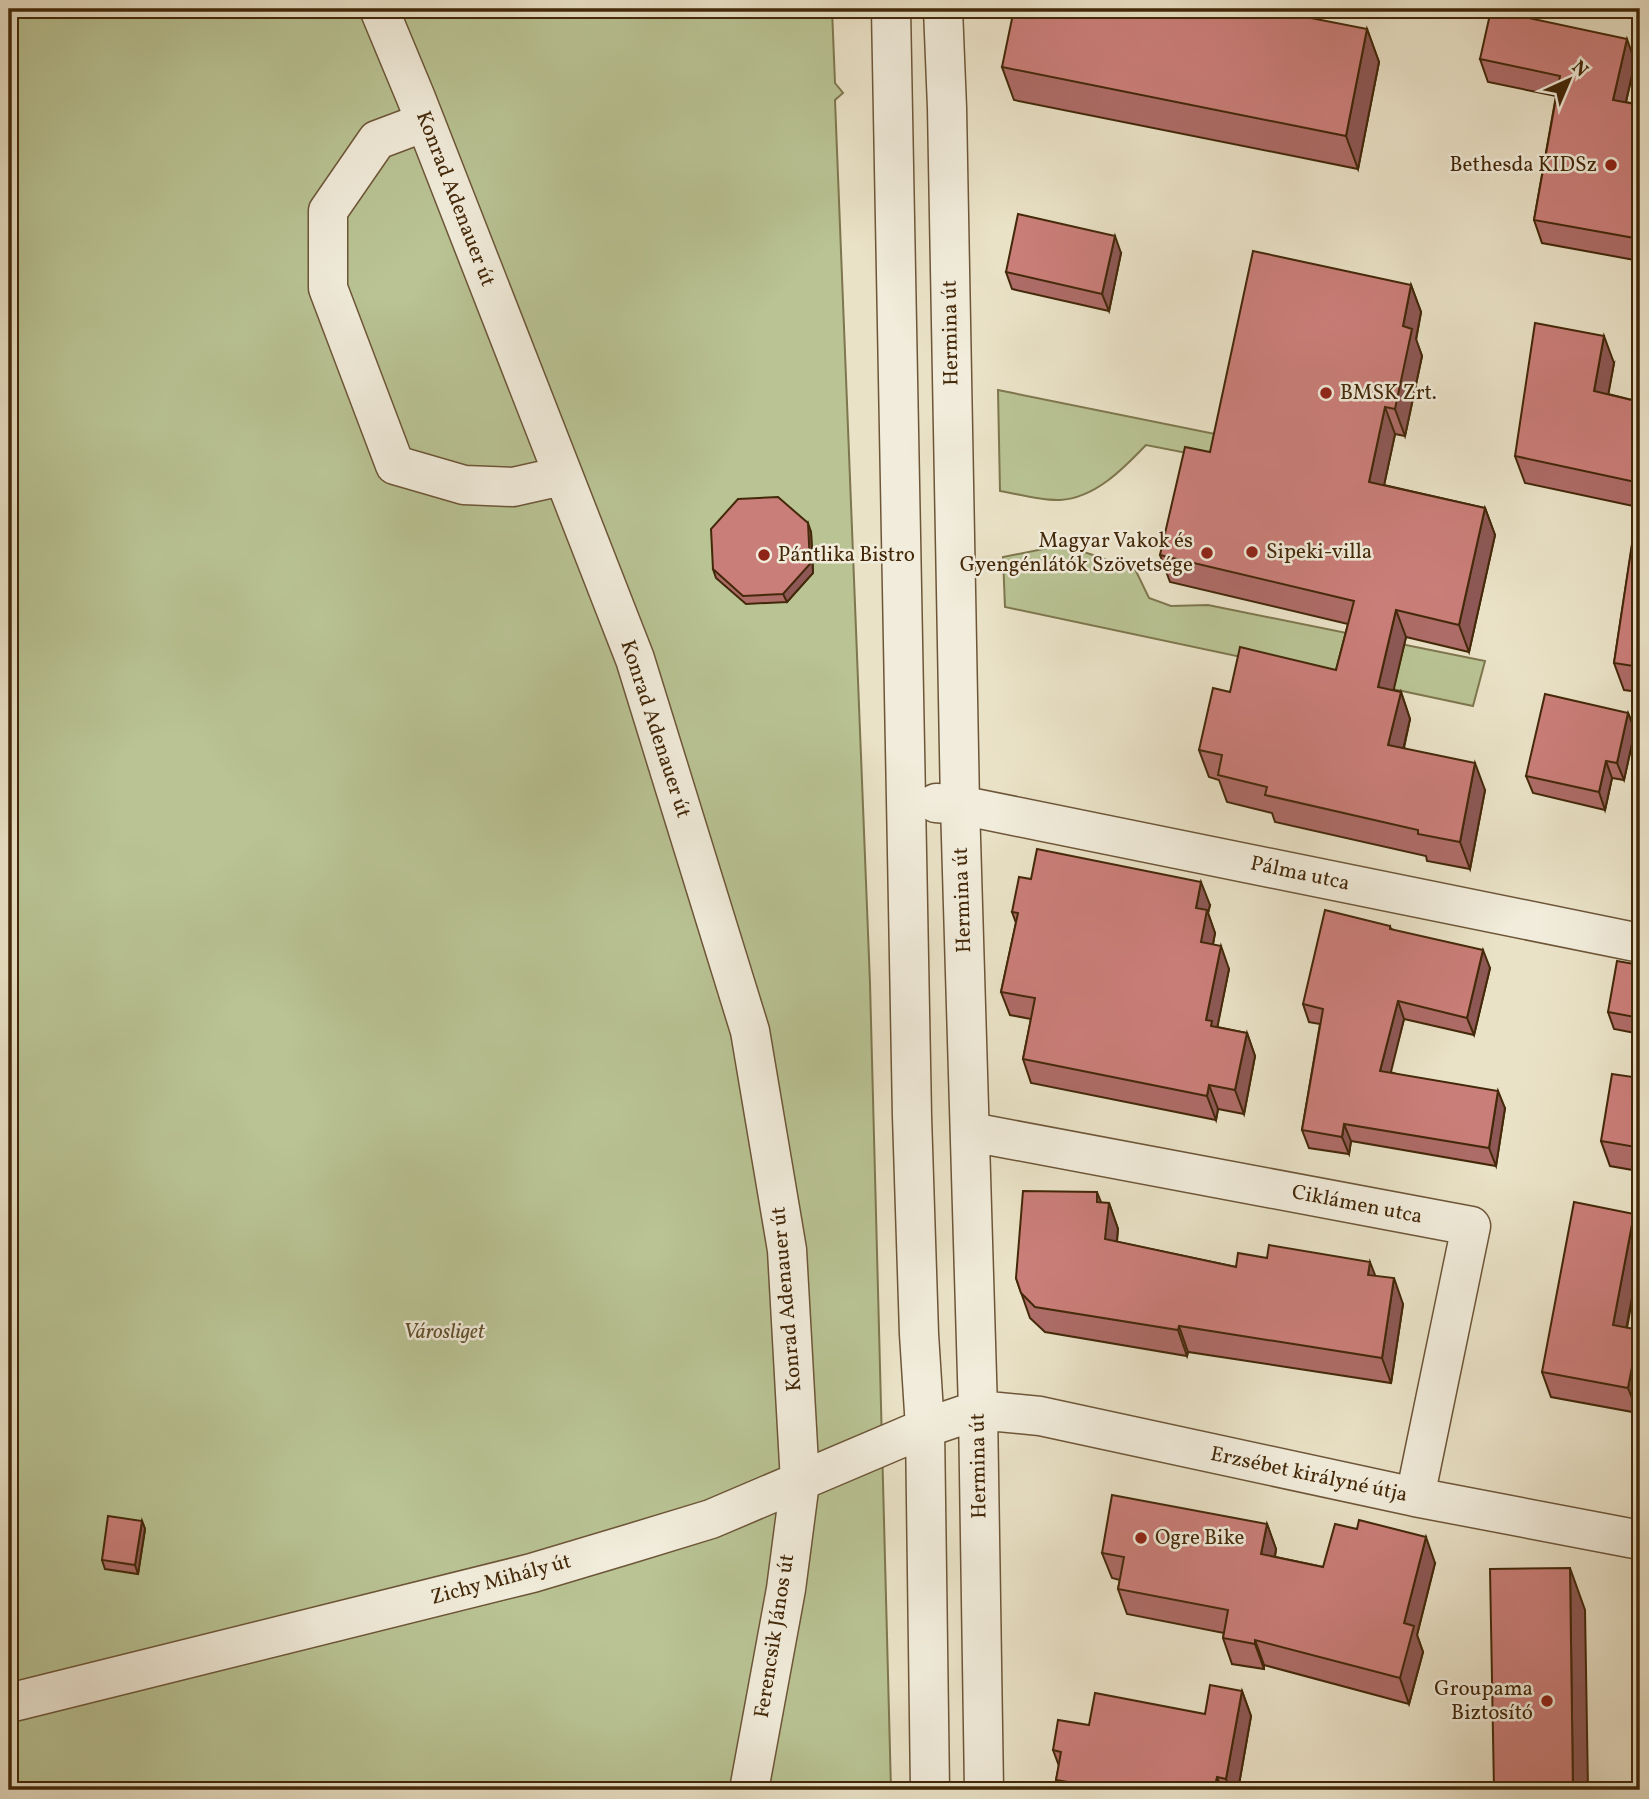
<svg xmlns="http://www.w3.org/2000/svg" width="1649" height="1799" font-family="Vollkorn,serif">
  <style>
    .green { fill: #b9c394; stroke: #7e764e; stroke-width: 2 }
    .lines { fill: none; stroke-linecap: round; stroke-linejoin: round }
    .minor-casing { stroke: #6d5638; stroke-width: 41 }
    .minor { stroke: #f1ecdb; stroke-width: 38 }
    .wall { fill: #ae6c68; stroke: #432809; stroke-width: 2 }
    .shaded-wall { fill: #8d5855; stroke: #432809; stroke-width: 2 }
    .building { fill: #ca7e79; stroke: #432809; stroke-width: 2 }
    .poi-dot { fill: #8f2418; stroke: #f1ecdb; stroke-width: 2.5 }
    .labels { text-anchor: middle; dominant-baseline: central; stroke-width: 5; stroke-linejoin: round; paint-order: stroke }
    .poi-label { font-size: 21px; fill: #432809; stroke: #f1ecdb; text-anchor: start }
    .street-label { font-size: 21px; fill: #432809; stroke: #f1ecdb }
    .park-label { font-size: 21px; font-style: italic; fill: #604f2c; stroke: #f1ecdb }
  </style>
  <rect width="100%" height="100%" fill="#eae2c7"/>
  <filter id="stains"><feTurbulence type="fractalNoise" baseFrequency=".00286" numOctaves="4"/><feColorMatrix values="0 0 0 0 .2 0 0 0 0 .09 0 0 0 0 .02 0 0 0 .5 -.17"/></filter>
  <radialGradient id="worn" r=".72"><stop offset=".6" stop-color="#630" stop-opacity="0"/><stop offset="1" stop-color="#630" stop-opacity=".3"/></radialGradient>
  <path class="green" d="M9,9H832L835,83L843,93L835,100L870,983L891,1790H9Z
    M998,390L1284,448L1280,471L1146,445C1123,469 1095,498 1060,500C1041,501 1018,494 1000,491Z
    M1063,545L1135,569L1149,598L1171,606L1208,605L1485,661L1473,706L1005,607L1003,557Z"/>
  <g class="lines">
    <g class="minor-casing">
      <path id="minor" d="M379,9L416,98L635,659L750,1031L787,1250L800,1482L786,1589L749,1790
        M891,9L912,1116L919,1334L925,1428L930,1790
        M943,9L947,108L960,805L978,1410L984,1790
        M425,122L377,140L328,211V288L395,465L464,485L513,487L562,476
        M936,803L960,805L1640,943
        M971,1132L1471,1226L1415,1497
        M9,1703L532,1573L629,1544L711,1519L925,1428L978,1410L1040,1416L1415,1497L1640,1540"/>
    </g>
    <use href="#minor" class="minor"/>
  </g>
  <path class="wall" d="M1367,29L1379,62L1358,169L1014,100L1002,67Z
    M1480,59L1635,62L1626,102L1640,105V261L1542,243L1534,220L1556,96L1488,82Z
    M1121,253L1109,311L1012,289L1006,272Z
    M1411,285L1421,312L1416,340L1422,356L1405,436L1395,434L1384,485L1485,508L1495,535L1469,652L1406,637L1393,690L1401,692L1410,719L1404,748L1485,790L1470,869L1427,861L1426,856L1275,822L1272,813L1227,802L1219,780L1209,777L1199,750L1230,692L1336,670L1348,624L1170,582L1160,555L1210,452Z
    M1614,363L1608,394L1640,402V692L1624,690L1614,663L1638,507L1525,483L1515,456Z
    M811,532L813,573L787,602L746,604L716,578L713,569Z
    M1628,713L1635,730L1624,780L1612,778L1605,810L1533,793L1526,776Z
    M1210,905L1208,913L1215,933L1213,944L1229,969L1217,1027L1247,1033L1255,1056L1244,1114L1218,1109L1216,1120L1031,1083L1023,1059L1031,1019L1010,1015L1001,992L1016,923L1012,912Z
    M1390,926L1391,929L1490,968L1474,1035L1404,1019L1390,1072L1505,1108L1496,1166L1351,1141L1349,1154L1309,1148L1302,1130L1320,1024L1309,1022L1303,1004Z
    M1640,965V1034L1614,1029L1608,1012Z
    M1640,1078V1176L1638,1171L1610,1166L1601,1141Z
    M1101,1203H1109L1118,1229L1117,1242L1236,1267L1375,1276L1403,1304L1391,1383L1188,1352L1187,1356L1045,1332L1030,1318L1016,1278Z
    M1634,1214L1640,1231V1255L1627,1328L1639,1330L1640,1333V1400L1638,1413L1551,1397L1542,1372Z
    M142,1521L145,1529L138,1574L105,1569L102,1560Z
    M1267,1524L1276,1549L1275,1557L1323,1567L1435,1563L1417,1635L1423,1652L1409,1704L1264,1665V1669L1232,1664L1223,1638L1224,1633L1127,1614L1118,1589L1120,1580L1112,1578L1102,1553Z
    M1242,1691L1251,1716L1238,1790H1060L1056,1780L1059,1766L1053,1750L1089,1725L1205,1714Z"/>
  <path class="shaded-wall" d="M1367,29L1379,62L1358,169L1346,136Z
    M1627,39L1635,62L1621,123L1613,100Z
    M1115,236L1121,253L1109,311L1102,294Z
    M1411,285L1421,312L1416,339L1422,356L1405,436L1395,409L1403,326Z
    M1604,336L1614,363L1604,418L1594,391Z
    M1385,407L1395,434L1379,509L1369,482Z
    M1485,508L1495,535L1469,652L1459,625Z
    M808,523L811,532L813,573L787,602L783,594Z
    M1396,610L1406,637L1388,714L1378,687Z
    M1401,692L1410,719L1398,772L1388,745Z
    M1628,713L1635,730L1624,780L1617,763Z
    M1606,761L1612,778L1605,810L1599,792Z
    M1475,763L1485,790L1470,869L1460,842Z
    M1201,882L1210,905L1208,913L1215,933L1209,966L1201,942L1196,908Z
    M1221,946L1229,969L1216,1034L1206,1020Z
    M1483,950L1490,968L1474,1035L1467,1018Z
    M1398,1001L1404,1019L1387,1088L1380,1071Z
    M1247,1033L1255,1056L1244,1114L1235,1090Z
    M1209,1085L1218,1109L1216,1120L1207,1096Z
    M1498,1091L1505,1108L1496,1166L1489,1148Z
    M1344,1124L1351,1141L1349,1154L1342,1137Z
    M1097,1192L1107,1217L1109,1203L1118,1229L1114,1265L1105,1239L1097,1202Z
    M1634,1214L1640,1231V1255L1622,1351L1613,1325Z
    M1370,1262L1380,1288L1368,1275Z
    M1394,1278L1403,1304L1391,1383L1382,1358Z
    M1179,1326L1188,1352L1187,1356L1178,1330Z
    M1639,1330L1640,1333V1400L1638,1413L1628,1388Z
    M142,1521L145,1529L138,1574L135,1565Z
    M1267,1524L1276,1549L1271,1580L1261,1554Z
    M1426,1537L1435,1563L1417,1635L1423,1652L1409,1704L1400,1678L1404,1623Z
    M1570,1568L1585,1610L1588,1790H1573Z
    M1255,1640L1264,1665V1669L1255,1644Z
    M1242,1691L1251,1716L1238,1790H1230L1226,1779Z
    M1217,1777L1222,1790H1214Z"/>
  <path class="building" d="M1014,9H1265L1367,29L1346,136L1002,67Z
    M1491,10L1627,39L1613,100L1640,105V239L1534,220L1560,76L1480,59Z
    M1018,214L1115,236L1102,294L1006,272Z
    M1253,251L1411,285L1403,326L1412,329L1395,409L1385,407L1369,482L1485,508L1459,625L1396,610L1378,687L1401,692L1388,745L1475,763L1460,842L1418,834V830L1265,795L1267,787L1218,775L1222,755L1199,750L1213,688L1230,692L1240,647L1336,670L1354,601L1160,555L1185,447L1210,452Z
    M1535,323L1604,336L1594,391L1640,402V483L1515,456Z
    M1640,491V667L1614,663Z
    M778,497L808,523L810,564L783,594L743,596L713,569L711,529L738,499Z
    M1545,694L1628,713L1617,763L1606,761L1599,792L1526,776Z
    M1037,849L1201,882L1196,908L1207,910L1201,942L1221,946L1206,1020L1212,1021L1211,1026L1247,1033L1235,1090L1209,1085L1207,1096L1023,1059L1035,998L1001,992L1018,913L1012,912L1019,877L1031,879Z
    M1325,910L1390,926V929L1483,950L1467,1018L1398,1001L1380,1071L1498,1091L1489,1148L1344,1124L1342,1137L1302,1130L1323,1009L1303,1004Z
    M1617,961L1640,965V1018L1608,1012Z
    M1612,1074L1640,1078V1160L1634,1159L1636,1147L1601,1141Z
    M1023,1191L1097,1192V1202L1109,1203L1105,1239L1236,1267L1238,1253L1267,1258L1269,1245L1370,1262L1368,1275L1394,1278L1382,1358L1179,1326L1178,1330L1035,1307L1021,1293L1016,1278Z
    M1574,1202L1634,1214L1613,1325L1639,1330L1628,1388L1542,1372Z
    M1112,1495L1267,1524L1261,1554L1323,1567L1335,1524L1357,1529L1359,1520L1426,1537L1404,1623L1414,1626L1400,1678L1255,1640V1644L1223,1638L1228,1610L1118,1589L1124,1557L1102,1553Z
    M108,1516L142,1521L135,1565L102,1560Z
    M1570,1568L1573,1790H1494L1490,1569Z
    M1210,1685L1242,1691L1226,1779L1217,1777L1214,1790H1115L1056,1780L1061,1752L1053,1750L1058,1720L1089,1725L1095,1693L1205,1714Z"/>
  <g class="poi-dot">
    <circle cx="1611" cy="165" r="7"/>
    <circle cx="1326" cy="393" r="7"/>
    <circle cx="1252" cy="552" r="7"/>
    <circle cx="1207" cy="553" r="7"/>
    <circle cx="764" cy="555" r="7"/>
    <circle cx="1141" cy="1538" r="7"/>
    <circle cx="1547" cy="1701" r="7"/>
  </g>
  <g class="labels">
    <g class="poi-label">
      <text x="1597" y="165" text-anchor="end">Bethesda KIDSz</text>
      <text x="1340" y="393">BMSK Zrt.</text>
      <text x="1193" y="541" text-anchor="end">Magyar Vakok és<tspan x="1193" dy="24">Gyengénlátók Szövetsége</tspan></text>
      <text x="1266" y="552">Sipeki-villa</text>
      <text x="778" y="555">Pántlika Bistro</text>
      <text x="1155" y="1538">Ogre Bike</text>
      <text x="1533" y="1689" text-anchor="end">Groupama<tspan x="1533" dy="24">Biztosító</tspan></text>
    </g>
    <g class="street-label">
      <text transform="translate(455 199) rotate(69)">Konrad Adenauer út</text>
      <text transform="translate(951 333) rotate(-91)">Hermina út</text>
      <text transform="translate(655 729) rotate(72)">Konrad Adenauer út</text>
      <text transform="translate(1300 874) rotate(12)">Pálma utca</text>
      <text transform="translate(963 900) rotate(-92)">Hermina út</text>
      <text transform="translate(1357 1205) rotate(11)">Ciklámen utca</text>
      <text transform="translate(787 1299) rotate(-95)">Konrad Adenauer út</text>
      <text transform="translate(979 1466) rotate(-91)">Hermina út</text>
      <text transform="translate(1309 1475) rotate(12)">Erzsébet királyné útja</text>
      <text transform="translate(501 1580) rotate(-15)">Zichy Mihály út</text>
      <text transform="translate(775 1636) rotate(-81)">Ferencsik János út</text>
    </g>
    <g class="park-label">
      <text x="444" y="1332">Városliget</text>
    </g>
  </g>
  <rect width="1649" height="1799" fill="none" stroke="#eae2c7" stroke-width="35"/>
  <rect x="10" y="10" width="1628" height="1778" fill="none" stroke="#432809" stroke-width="3.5"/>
  <rect x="18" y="18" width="1614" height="1764" fill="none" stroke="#432809" stroke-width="2"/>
  <g transform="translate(1569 80) rotate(44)" stroke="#f1ecdb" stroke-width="5" paint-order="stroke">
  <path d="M0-5L12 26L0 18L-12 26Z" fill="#432809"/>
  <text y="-10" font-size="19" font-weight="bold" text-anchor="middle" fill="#432809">N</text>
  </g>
  <rect width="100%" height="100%" filter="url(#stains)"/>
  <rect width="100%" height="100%" fill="url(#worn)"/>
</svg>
